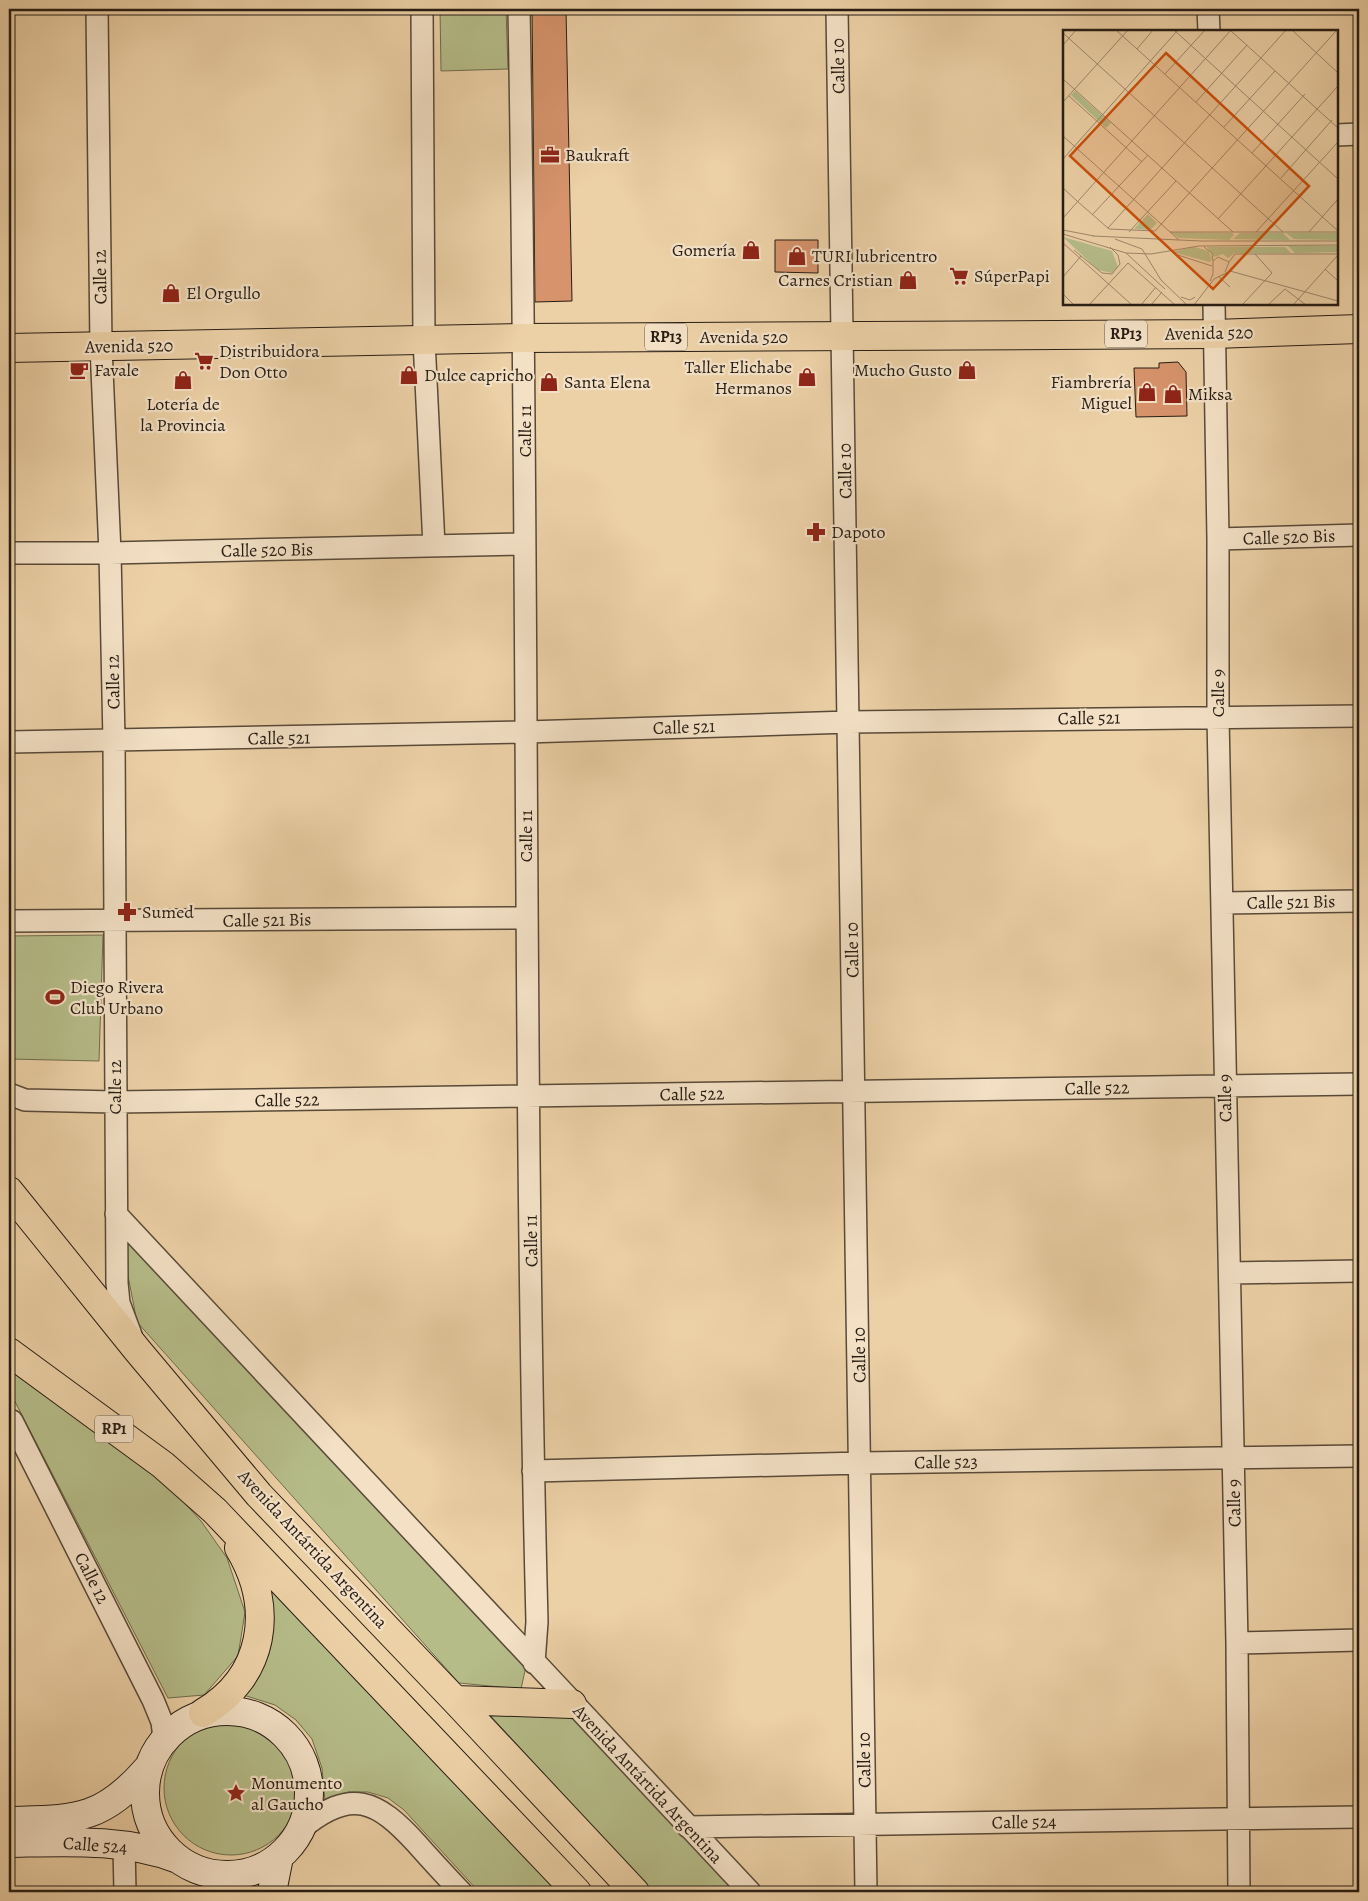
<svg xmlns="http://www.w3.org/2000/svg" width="1368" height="1901" font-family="Alegreya,serif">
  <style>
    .green { fill: #b5bc88; stroke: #6e6c4e }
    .building { fill: #d6936c; stroke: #271d14 }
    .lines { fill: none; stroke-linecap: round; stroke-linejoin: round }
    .street-casing { stroke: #584a38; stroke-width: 24 }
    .secondary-casing { stroke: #271d14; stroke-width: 30 }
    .primary-casing { stroke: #271d14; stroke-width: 30 }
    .street { stroke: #f3e0c5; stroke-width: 21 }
    .secondary { stroke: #f3e0c5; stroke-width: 28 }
    .primary { stroke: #ecd0a6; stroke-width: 28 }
    .labels { text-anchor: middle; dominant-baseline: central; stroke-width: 4.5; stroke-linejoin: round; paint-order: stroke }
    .shield { fill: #f3e0c5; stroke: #645849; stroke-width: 1 }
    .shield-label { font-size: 16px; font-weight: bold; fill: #271d14 }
    .street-label { font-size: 18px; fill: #271d14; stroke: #f3e0c5 }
    .poi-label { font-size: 18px; fill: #271d14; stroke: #f3e0c5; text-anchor: start }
    .inset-road { fill: none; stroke: #9d886c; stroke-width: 1 }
    .view { fill: #cb500d; fill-opacity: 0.15; stroke: #cb500d; stroke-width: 2.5 }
    .inset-edge { fill: none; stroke: #271d14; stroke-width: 2.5 }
  </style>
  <rect width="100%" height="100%" fill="#ecd0a6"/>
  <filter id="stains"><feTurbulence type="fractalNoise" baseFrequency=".004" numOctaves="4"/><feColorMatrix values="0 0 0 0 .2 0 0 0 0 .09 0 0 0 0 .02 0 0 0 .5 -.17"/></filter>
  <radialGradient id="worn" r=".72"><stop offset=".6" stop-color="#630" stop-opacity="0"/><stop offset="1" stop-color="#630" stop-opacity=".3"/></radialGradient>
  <path class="green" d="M440,9H506L508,69L441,71Z
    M103,935L99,1061L9,1059V936Z
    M116,1214L526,1666L521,1689L459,1683L137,1322Z
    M9,1370L167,1484L201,1521L227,1558L245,1612L238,1656L204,1695L168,1698L9,1390Z
    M263,1575L559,1892H479L404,1810L388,1798L368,1792H348L325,1801L322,1768L312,1739L296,1720L275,1705L240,1694C251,1680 268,1664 271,1645C275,1623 267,1597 263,1575Z
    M488,1713L574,1717L736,1892H653Z
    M164 1788a67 67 0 1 1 134 0a67 67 0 1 1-134 0Z"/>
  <path class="building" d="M532,9H566L572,301L535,302Z
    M775,240H818V273L775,272Z
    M1178,362L1186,372L1187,416L1136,417L1134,368H1159V363Z"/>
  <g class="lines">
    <g class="street-casing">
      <path id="street" d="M97,9L101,347L110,553L114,741L117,1283L119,1303L131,1335
        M422,9L424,340L434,546
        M519,9C529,546 523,1084 537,1622L534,1663
        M837,9L866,1892
        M1208,9L1209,31
        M1337,135L1359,134
        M1214,304L1218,539V717L1237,1643L1239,1892
        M1218,539L1359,535
        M9,553H110L524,544
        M9,742L526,732L849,722L1359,716
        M1223,903L1359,901
        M9,921L526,918
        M9,1094L25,1100L115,1102L1359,1084
        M116,1214L750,1892
        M1230,1273L1359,1271
        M12,1421L153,1700L162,1722L164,1738
        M533,1471L861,1463L1359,1456
        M1237,1643L1359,1640
        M688,1827L1359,1817
        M301,1829C351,1787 377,1800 417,1844C431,1860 446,1876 461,1892
        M124,1846L125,1892"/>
    </g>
    <g class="secondary-casing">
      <path id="secondary" d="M145 1793a82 82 0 1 1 164 0a82 82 0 1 1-164 0Z
        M9,1821C74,1819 101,1822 147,1769
        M9,1843C65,1842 124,1838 178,1859
        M272,1892L279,1857"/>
    </g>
    <g class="primary-casing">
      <path id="primary" d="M9,348L525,338L1214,334L1359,329
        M9,1191L138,1351L259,1495L455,1700L635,1892
        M9,1352L163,1465L215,1511L577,1892
        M455,1700L572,1704
        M203,1713C265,1676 275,1608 239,1548"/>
    </g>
    <use href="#street" class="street"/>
    <use href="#secondary" class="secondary"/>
    <use href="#primary" class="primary"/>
  </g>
  <defs>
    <g id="office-bare" transform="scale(1.5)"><path d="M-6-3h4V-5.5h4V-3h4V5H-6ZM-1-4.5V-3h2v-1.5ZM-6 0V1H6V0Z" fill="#8f2418" stroke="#f3e0c5" stroke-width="2.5" paint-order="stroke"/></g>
    <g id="shop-bare" transform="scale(1.5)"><path d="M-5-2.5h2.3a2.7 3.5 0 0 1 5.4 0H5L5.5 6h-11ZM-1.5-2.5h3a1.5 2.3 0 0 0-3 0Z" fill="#8f2418" stroke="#f3e0c5" stroke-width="2.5" paint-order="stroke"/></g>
    <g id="supermarket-bare" transform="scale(1.5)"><path d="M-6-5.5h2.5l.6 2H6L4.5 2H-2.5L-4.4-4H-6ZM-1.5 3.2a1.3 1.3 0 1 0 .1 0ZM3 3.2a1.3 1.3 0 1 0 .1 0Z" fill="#8f2418" stroke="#f3e0c5" stroke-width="2.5" paint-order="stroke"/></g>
    <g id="cafe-bare" transform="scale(1.5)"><path d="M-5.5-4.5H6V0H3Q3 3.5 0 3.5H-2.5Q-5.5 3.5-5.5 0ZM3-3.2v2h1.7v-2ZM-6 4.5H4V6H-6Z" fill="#8f2418" stroke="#f3e0c5" stroke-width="2.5" paint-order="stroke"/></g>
    <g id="pharmacy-bare" transform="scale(1.5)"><path d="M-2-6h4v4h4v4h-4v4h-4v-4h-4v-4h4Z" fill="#8f2418" stroke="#f3e0c5" stroke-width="2.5" paint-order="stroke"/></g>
    <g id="stadium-bare" transform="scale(1.5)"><path d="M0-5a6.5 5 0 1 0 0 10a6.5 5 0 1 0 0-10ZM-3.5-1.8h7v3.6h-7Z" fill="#8f2418" stroke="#f3e0c5" stroke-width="2.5" paint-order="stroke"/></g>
    <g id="sight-bare" transform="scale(1.5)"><path d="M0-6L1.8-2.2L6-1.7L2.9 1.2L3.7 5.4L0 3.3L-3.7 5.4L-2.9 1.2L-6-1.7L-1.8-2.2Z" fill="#8f2418" stroke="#f3e0c5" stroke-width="2.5" paint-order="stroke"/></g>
  </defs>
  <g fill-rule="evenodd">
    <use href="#office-bare" x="550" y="155"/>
    <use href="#shop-bare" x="751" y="250"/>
    <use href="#shop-bare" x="797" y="256"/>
    <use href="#supermarket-bare" x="959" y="276"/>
    <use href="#shop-bare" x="908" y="280"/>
    <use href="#shop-bare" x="171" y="293"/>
    <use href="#supermarket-bare" x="204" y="361"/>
    <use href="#cafe-bare" x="79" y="370"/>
    <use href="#shop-bare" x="967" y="370"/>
    <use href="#shop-bare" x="409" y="375"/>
    <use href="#shop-bare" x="807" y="377"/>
    <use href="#shop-bare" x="183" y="380"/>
    <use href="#shop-bare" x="549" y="382"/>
    <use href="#shop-bare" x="1147" y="392"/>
    <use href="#shop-bare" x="1173" y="394"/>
    <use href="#pharmacy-bare" x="816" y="532"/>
    <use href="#pharmacy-bare" x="127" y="912"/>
    <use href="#stadium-bare" x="55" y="997"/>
    <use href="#sight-bare" x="236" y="1793"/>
  </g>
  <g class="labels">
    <g class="shield">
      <rect x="1105" y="320.5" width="42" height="27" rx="4"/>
      <rect x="645" y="323.5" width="42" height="27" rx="4"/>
      <rect x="95" y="1415.5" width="38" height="27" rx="4"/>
    </g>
    <g class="shield-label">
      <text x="1126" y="334">RP13</text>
      <text x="666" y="337">RP13</text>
      <text x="114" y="1429">RP1</text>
    </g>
    <g class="street-label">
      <text transform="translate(838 66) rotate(-91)">Calle 10</text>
      <text transform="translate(100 277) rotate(-91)">Calle 12</text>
      <text transform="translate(1209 333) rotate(-1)">Avenida 520</text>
      <text x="744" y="337">Avenida 520</text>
      <text transform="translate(129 346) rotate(-1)">Avenida 520</text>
      <text transform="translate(525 431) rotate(-90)">Calle 11</text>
      <text transform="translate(845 471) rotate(-91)">Calle 10</text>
      <text transform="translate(1289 537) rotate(-2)">Calle 520 Bis</text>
      <text transform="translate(267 550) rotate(-1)">Calle 520 Bis</text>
      <text transform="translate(113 682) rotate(-91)">Calle 12</text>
      <text transform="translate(1218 693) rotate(-90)">Calle 9</text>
      <text transform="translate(1089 718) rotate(-1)">Calle 521</text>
      <text transform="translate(684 727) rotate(-2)">Calle 521</text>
      <text transform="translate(279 738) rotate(-1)">Calle 521</text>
      <text transform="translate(526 836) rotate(-90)">Calle 11</text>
      <text transform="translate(1291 902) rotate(-1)">Calle 521 Bis</text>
      <text transform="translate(267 920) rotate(-1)">Calle 521 Bis</text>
      <text transform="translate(852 950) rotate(-91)">Calle 10</text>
      <text transform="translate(115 1087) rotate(-90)">Calle 12</text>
      <text transform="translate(1097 1088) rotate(-1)">Calle 522</text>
      <text transform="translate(692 1094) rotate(-1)">Calle 522</text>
      <text transform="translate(1225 1098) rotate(-91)">Calle 9</text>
      <text transform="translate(287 1100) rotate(-1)">Calle 522</text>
      <text transform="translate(531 1241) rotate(-91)">Calle 11</text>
      <text transform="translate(859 1355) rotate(-91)">Calle 10</text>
      <text transform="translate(946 1462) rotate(-1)">Calle 523</text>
      <text transform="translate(1234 1503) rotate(-91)">Calle 9</text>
      <text transform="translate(313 1549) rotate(47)">Avenida Antártida Argentina</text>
      <text transform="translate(92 1578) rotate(63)">Calle 12</text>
      <text transform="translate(864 1760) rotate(-91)">Calle 10</text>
      <text transform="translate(648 1784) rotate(47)">Avenida Antártida Argentina</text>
      <text transform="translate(1024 1822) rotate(-1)">Calle 524</text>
      <text transform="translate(95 1845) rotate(4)">Calle 524</text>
    </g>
    <g class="poi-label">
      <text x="565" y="155">Baukraft</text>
      <text x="736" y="250" text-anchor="end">Gomería</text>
      <text x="812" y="256">TURI lubricentro</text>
      <text x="974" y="276">SúperPapi</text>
      <text x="893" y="280" text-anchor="end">Carnes Cristian</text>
      <text x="186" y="293">El Orgullo</text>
      <text x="219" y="351">Distribuidora<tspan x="219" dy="21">Don Otto</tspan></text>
      <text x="792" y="367" text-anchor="end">Taller Elichabe<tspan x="792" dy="21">Hermanos</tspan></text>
      <text x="94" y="370">Favale</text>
      <text x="952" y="370" text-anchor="end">Mucho Gusto</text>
      <text x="424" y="375">Dulce capricho</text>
      <text x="564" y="382">Santa Elena</text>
      <text x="1132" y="382" text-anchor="end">Fiambrería<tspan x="1132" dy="21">Miguel</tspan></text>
      <text x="1188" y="394">Miksa</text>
      <text x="183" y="404" text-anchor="middle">Lotería de<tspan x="183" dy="21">la Provincia</tspan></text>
      <text x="831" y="532">Dapoto</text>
      <text x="142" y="912">Sumed</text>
      <text x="70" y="987">Diego Rivera<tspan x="70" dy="21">Club Urbano</tspan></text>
      <text x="251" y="1783">Monumento<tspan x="251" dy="21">al Gaucho</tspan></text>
    </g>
  </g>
  <g transform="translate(1063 30)">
    <rect width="275" height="275" fill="#ecd0a6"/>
    <path d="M12,61L48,93L43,98L8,65ZM85,184L94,193L87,200L71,199ZM107,202L169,203L171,205L166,210L116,208ZM177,203H220L227,210L170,209ZM223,203H275V210L231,209ZM0,207L49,221L55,237L49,243L35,240ZM225,216H275V222L232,223ZM131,217L146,221L149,229L147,232L109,222ZM144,217H222L228,223H172L165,228L160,224L151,227Z" fill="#b5bc88"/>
    <path class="inset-road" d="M53,0L275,201M111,0L275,149M167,0L275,98M229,0L275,43M0,3L220,202M0,15L13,0M74,19L90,0M102,44L142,0M0,49L170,202M6,66L79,132M0,72L65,0M133,72L184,15M161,97L212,41M0,106L116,210M189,123L242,64M0,129L115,0M218,148L269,90M0,158L14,171M14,171L46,199L92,201L274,0M29,185L85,125M0,188L168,0M155,189L275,56M45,198L223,0M0,200L31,206M66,202L113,151M107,202H275M193,202L275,112M246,202L275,169M0,204L63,223L102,259M30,206L138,211H275M52,209L79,219L98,250L124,275M0,213L69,275M141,217L149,223L150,231M63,223L88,224L136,216L275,215M115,225L149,236M18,226L39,243L49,244L57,234L55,225L47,217M166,232L172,224H275M262,239L275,251M155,246L167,257M0,247L18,226L11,220M147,251L150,244V231L155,227L166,232L162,242M0,264L11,275M118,267L127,270L132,267M26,275L65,233L112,275M78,275L93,257M88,275L99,262M131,275L151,249L167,241L275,271M179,275L209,243L192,224M205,275L222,259L243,275M230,275L275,225"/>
    <path class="view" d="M103,23L246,156L150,259L7,126Z"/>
    <rect width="275" height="275" class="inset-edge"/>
  </g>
  <rect width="1368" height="1901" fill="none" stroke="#ecd0a6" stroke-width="30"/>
  <rect x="10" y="10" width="1348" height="1881" fill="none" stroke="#271d14" stroke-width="2.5"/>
  <rect x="15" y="15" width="1338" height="1871" fill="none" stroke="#271d14"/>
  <rect width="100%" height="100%" filter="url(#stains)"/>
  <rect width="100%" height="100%" fill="url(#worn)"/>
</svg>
